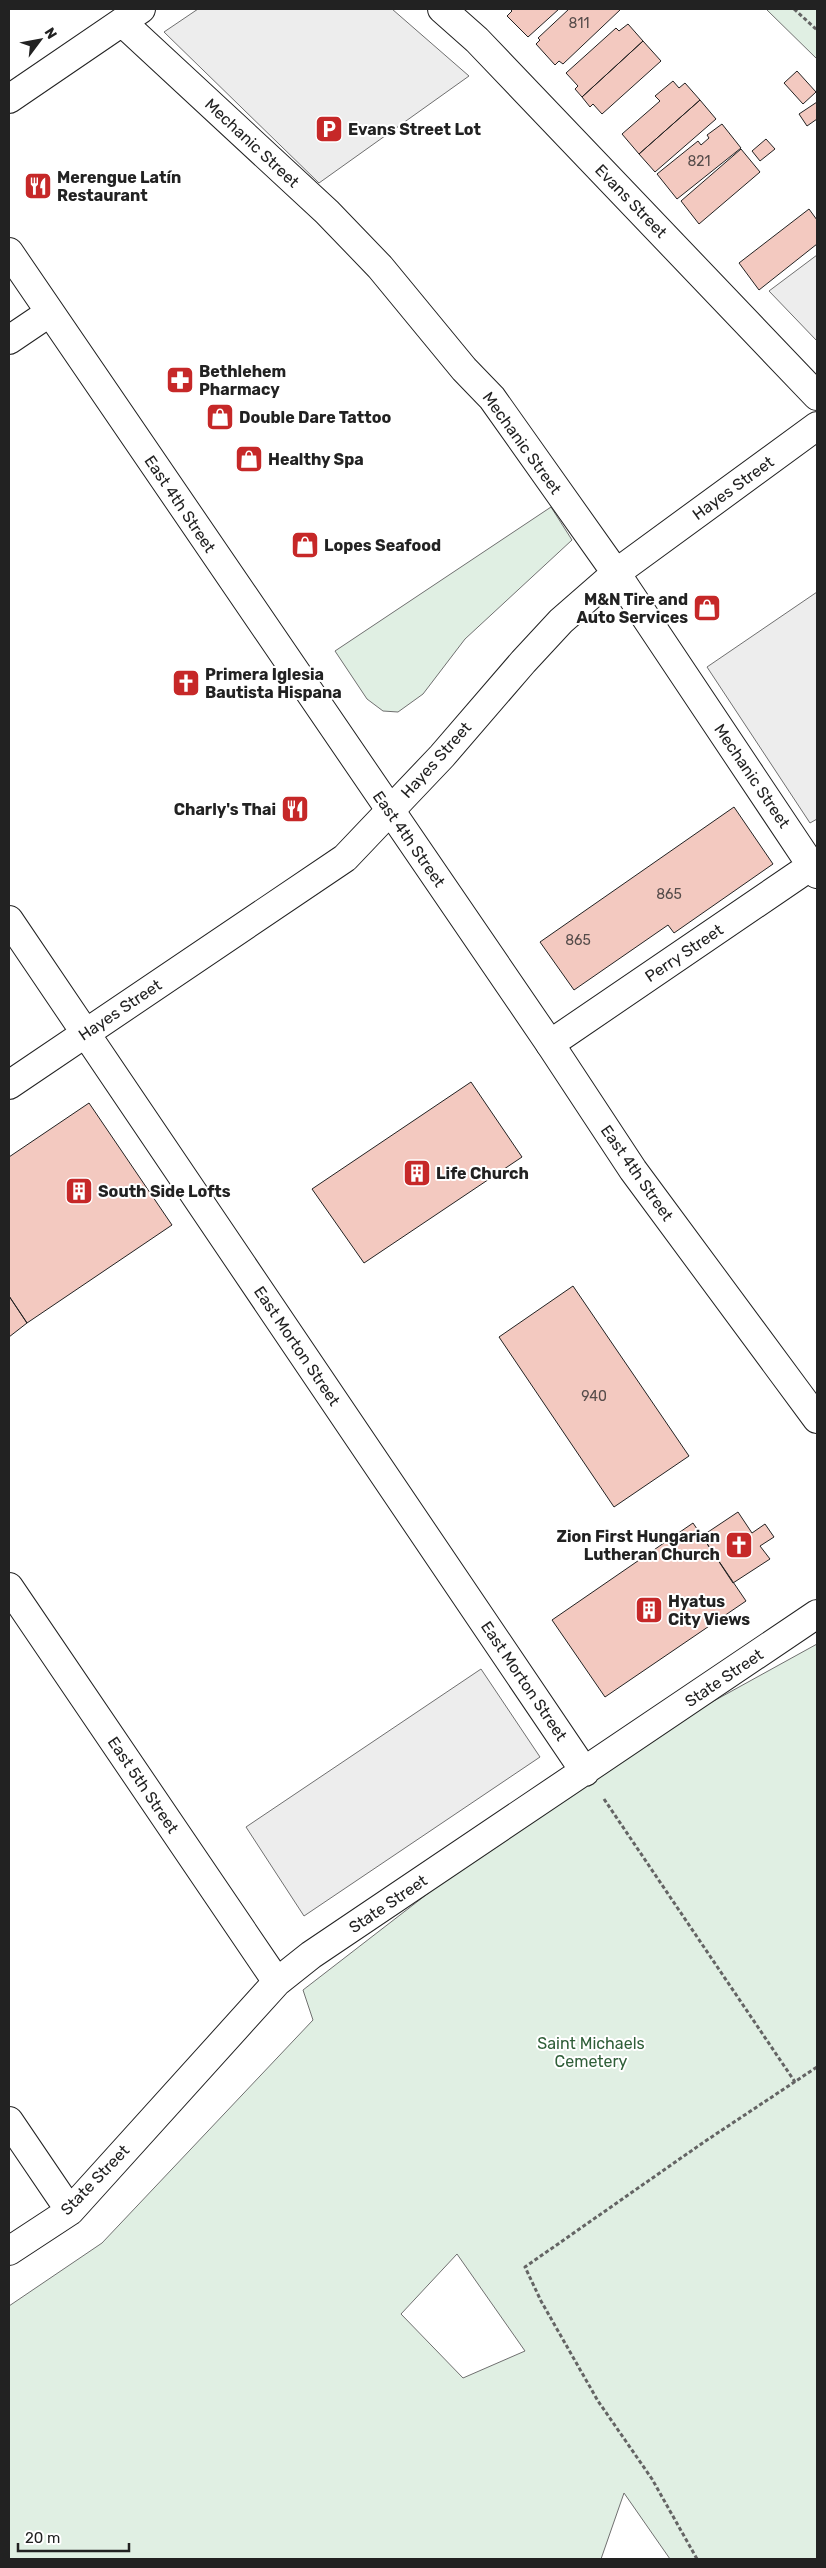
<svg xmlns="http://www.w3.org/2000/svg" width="826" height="2568" font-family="Rubik,sans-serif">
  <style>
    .green { fill: #e0efe3; stroke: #6f6f6f; fill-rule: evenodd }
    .parking { fill: #ededed; stroke: #6f6f6f }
    .building { fill: #f3c9c0; stroke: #222 }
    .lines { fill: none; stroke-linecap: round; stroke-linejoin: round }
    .minor-casing { stroke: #222; stroke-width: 30 }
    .major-casing { stroke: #222; stroke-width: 30 }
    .path { stroke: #646464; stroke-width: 3; stroke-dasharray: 4 2.5; stroke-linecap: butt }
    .minor { stroke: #fff; stroke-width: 28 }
    .major { stroke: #fff; stroke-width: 28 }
    .labels { text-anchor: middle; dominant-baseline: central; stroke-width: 4; stroke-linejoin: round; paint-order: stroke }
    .number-label { font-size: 14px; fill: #564c4a }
    .poi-label { font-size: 16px; font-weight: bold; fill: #222; stroke: #fff; text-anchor: start }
    .street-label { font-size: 16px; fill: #222; stroke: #fff }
    .park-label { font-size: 16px; fill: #2f5e38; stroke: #fff }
  </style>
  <rect width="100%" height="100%" fill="#fff"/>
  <path class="green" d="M766,9H817V59Z
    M551,507L572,540L465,639L423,694L398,712L383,711L367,699L335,651Z
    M817,1644V2559H670L624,2493L601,2559H9V2306L102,2243L313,2020L303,1990L585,1772ZM457,2254L525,2351L463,2378L401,2314Z"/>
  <path class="parking" d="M198,9H392L469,76L319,183L164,32Z
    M817,255V341L769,291Z
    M817,592V819L810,823L707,667Z
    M481,1669L540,1757L304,1916L246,1827Z"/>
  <path class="building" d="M510,9H559L528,37L507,16L512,11Z
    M569,9H621L563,64L559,61L555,65L536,44L540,40L538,38Z
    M628,24L643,41L582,97L575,89L578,86L566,73L616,28L619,31Z
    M643,41L661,61L602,114L593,104L590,107L582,97Z
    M797,71L816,92L803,104L784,83Z
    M673,81L679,88L685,83L700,100L639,154L622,134L660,101L655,96Z
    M700,100L716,119L655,172L639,154Z
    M817,102V119L807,126L799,114Z
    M722,124L741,148L677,199L657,174L698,141L701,145L709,138L707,135Z
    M766,139L775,149L760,161L752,151Z
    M741,149L760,172L699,224L681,201Z
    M809,209L817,220V244L759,290L739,263Z
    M734,807L773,864L674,933L668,925L574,990L540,942Z
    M471,1082L522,1157L364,1263L312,1189Z
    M89,1103L172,1225L27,1323L9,1296V1157Z
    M573,1286L689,1456L614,1507L499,1337Z
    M9,1296L27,1323L9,1337Z
    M738,1512L752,1533L765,1524L774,1537L760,1546L770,1559L733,1583L702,1536Z
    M693,1523L746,1601L605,1697L552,1620Z"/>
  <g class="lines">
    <g class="minor-casing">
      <path id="minor" d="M442,9L477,40L817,396
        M122,22L327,212L380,267L464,369L492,398L616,573L817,874
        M9,99L141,9
        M9,340L49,313
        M9,920L585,1772
        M550,1044L817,862
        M9,1085L345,858L442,756L523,662L561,621L616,573L817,426
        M9,1587L277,1982
        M9,2121L70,2211
        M9,2251L70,2211L277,1982L311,1955L817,1614"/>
    </g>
    <g class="major-casing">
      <path id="major" d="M9,252L550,1044L633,1170L817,1419"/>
    </g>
    <path class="path" d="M794,9L817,30
      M604,1799L795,2082
      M697,2559L652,2479L598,2401L541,2301L525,2267L704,2142L817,2067"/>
    <use href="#minor" class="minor"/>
    <use href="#major" class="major"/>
  </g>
  <defs>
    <g id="parking-square" transform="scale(1.4375)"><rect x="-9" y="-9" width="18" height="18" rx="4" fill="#c62828" stroke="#fff"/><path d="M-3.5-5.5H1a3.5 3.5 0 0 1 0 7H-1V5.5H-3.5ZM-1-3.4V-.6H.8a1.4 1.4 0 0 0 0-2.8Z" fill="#fff"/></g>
    <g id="restaurant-square" transform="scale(1.4375)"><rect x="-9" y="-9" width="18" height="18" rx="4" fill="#c62828" stroke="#fff"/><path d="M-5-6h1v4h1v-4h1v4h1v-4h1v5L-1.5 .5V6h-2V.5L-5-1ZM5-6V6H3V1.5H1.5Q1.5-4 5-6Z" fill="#fff"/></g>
    <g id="pharmacy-square" transform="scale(1.4375)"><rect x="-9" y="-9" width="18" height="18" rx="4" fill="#c62828" stroke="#fff"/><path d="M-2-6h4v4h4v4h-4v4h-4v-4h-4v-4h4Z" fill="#fff"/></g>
    <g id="shop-square" transform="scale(1.4375)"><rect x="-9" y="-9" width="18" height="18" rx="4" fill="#c62828" stroke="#fff"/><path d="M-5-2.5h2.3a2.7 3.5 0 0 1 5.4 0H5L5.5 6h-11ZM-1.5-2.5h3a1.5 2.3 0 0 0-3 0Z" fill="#fff"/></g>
    <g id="church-square" transform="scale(1.4375)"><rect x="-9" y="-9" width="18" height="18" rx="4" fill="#c62828" stroke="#fff"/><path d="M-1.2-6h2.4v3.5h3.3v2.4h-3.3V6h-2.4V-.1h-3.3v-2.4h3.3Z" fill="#fff"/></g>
    <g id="building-square" transform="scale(1.4375)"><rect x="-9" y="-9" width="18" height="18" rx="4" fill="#c62828" stroke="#fff"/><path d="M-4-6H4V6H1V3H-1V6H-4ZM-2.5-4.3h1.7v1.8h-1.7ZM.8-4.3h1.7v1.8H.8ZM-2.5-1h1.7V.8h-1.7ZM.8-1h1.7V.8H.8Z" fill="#fff"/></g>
  </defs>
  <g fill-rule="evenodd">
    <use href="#parking-square" x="329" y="129"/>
    <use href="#restaurant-square" x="38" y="186"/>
    <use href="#pharmacy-square" x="180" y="380"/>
    <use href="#shop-square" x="220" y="417"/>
    <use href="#shop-square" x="249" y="459"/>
    <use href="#shop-square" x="305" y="545"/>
    <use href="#shop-square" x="707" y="608"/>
    <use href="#church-square" x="186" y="683"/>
    <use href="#restaurant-square" x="295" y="809"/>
    <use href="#building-square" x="417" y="1173"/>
    <use href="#building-square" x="79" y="1191"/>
    <use href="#church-square" x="739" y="1545"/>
    <use href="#building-square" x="649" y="1610"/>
  </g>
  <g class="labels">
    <g class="number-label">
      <text x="579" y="23">811</text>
      <text x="699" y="161">821</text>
      <text x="669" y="894">865</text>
      <text x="578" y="940">865</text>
      <text x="594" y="1396">940</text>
    </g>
    <g class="poi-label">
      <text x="348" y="129">Evans Street Lot</text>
      <text x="57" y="177">Merengue Latín<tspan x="57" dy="18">Restaurant</tspan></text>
      <text x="199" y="371">Bethlehem<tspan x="199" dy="18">Pharmacy</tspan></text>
      <text x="239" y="417">Double Dare Tattoo</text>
      <text x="268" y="459">Healthy Spa</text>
      <text x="324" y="545">Lopes Seafood</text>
      <text x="688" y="599" text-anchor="end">M&amp;N Tire and<tspan x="688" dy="18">Auto Services</tspan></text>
      <text x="205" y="674">Primera Iglesia<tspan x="205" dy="18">Bautista Hispana</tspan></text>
      <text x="276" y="809" text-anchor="end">Charly's Thai</text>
      <text x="436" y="1173">Life Church</text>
      <text x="98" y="1191">South Side Lofts</text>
      <text x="720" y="1536" text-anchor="end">Zion First Hungarian<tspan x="720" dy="18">Lutheran Church</tspan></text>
      <text x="668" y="1601">Hyatus<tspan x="668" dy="18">City Views</tspan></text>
    </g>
    <g class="street-label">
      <text transform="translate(252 143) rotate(43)">Mechanic Street</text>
      <text transform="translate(631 201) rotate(46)">Evans Street</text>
      <text transform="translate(522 443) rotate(54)">Mechanic Street</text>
      <text transform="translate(733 488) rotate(-36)">Hayes Street</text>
      <text transform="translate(180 504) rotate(56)">East 4th Street</text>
      <text transform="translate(436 760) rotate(-48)">Hayes Street</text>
      <text transform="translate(752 776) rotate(56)">Mechanic Street</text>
      <text transform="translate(409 839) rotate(55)">East 4th Street</text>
      <text transform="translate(684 953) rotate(-34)">Perry Street</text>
      <text transform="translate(120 1010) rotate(-34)">Hayes Street</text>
      <text transform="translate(637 1173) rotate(55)">East 4th Street</text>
      <text transform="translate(297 1346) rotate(56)">East Morton Street</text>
      <text transform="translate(724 1678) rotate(-34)">State Street</text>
      <text transform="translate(524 1681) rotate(56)">East Morton Street</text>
      <text transform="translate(143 1785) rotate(56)">East 5th Street</text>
      <text transform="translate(388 1904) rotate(-34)">State Street</text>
      <text transform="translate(95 2180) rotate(-46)">State Street</text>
    </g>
    <g class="park-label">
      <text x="591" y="2043">Saint Michaels<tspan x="591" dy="18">Cemetery</tspan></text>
    </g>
  </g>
  <rect width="826" height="2568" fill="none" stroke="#222222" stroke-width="20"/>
  <g transform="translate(40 40) rotate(58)" stroke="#ffffff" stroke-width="4" paint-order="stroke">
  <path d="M0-4L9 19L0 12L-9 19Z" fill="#222222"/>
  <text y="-8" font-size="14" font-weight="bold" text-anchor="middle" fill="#222222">N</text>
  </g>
  <path d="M18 2543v8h111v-8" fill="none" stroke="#222222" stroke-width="2.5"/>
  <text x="25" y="2543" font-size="15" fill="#222222" stroke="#ffffff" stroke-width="4" paint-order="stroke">20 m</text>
</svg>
